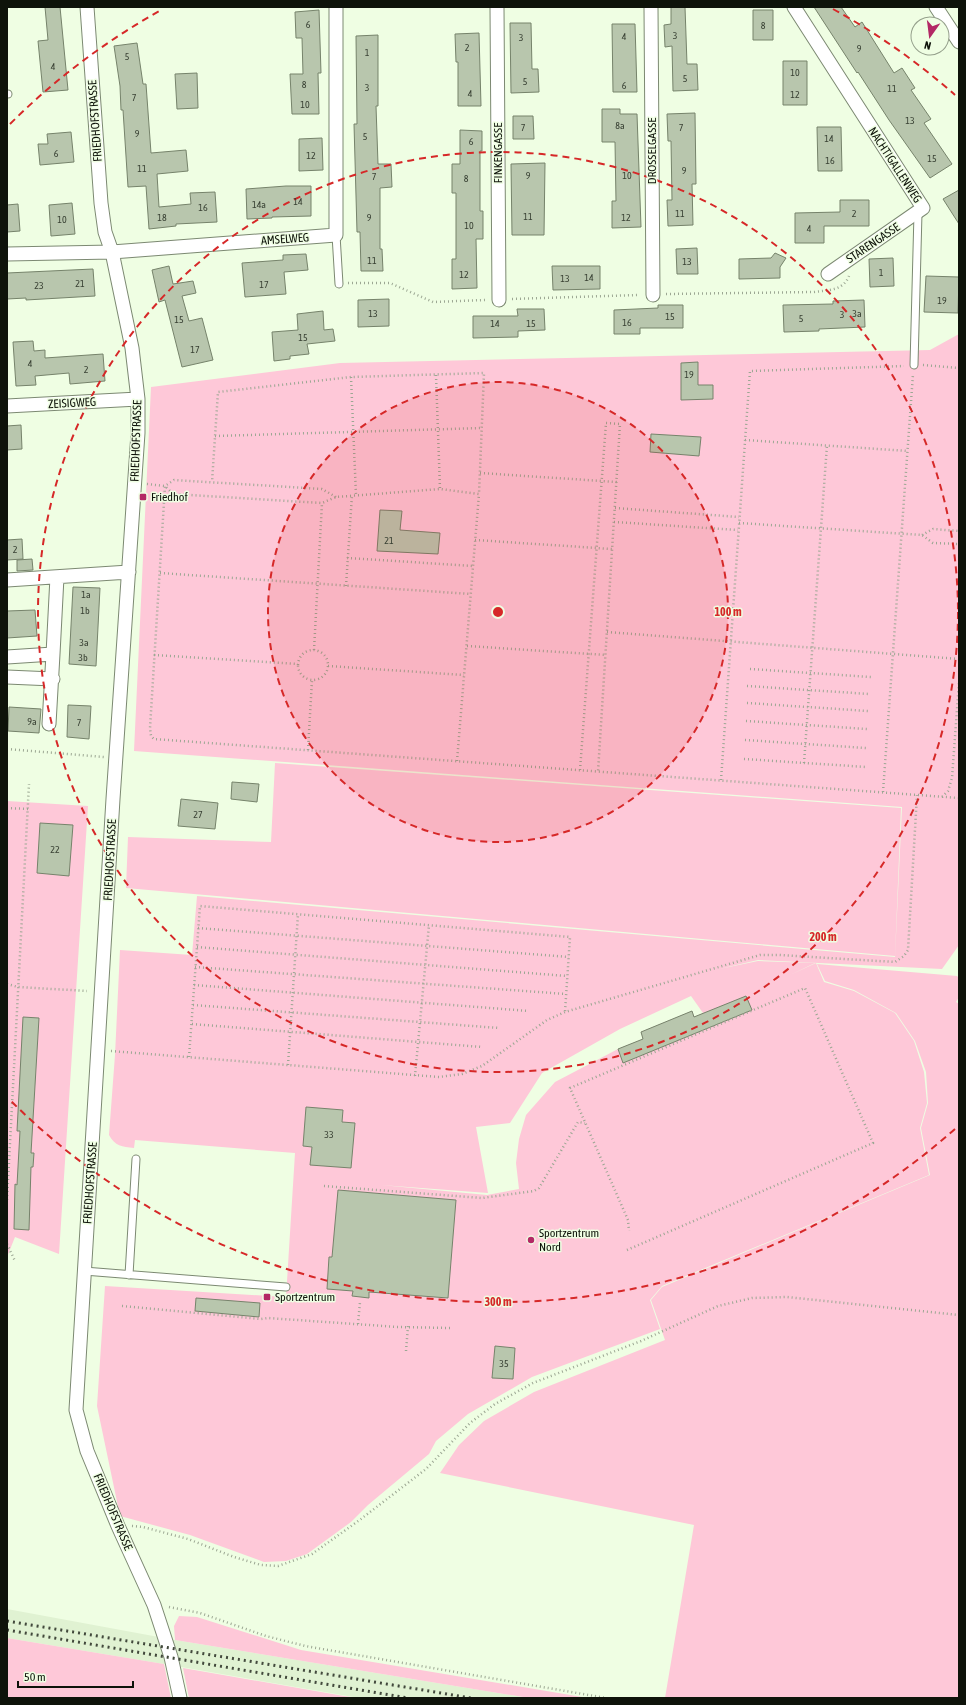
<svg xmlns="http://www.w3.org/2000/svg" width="966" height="1705" font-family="'Asap Condensed',sans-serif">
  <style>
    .built { fill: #e0f2d2 }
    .green { fill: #fec8d8; fill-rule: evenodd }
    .building { fill: #b8c6ad; stroke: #76836b }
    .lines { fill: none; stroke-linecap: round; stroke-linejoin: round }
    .lane-casing { stroke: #7c8972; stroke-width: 9 }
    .street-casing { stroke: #7c8972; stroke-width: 15 }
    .path { stroke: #9ca793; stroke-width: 2.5; stroke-dasharray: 1 3; stroke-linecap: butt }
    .lane { stroke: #fff; stroke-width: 7 }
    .street { stroke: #fff; stroke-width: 13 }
    .rail { stroke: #42493c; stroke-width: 3; stroke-dasharray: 2 4; stroke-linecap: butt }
    .ring { fill: none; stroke: #d62828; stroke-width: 2; stroke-dasharray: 7 5 }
    .poi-dot { fill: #b32865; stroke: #effee3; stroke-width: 1.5 }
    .labels { text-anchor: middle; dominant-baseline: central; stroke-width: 3; stroke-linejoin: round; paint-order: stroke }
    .number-label { font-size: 10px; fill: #384033 }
    .street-label { font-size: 12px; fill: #0e130a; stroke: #effee3 }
    .poi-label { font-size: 12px; fill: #0e130a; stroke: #effee3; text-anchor: start }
    .centre { fill: #d62828; stroke: #effee3; stroke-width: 2 }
    .ring-label { font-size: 12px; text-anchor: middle; font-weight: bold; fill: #d62828; stroke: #effee3; stroke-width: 3; stroke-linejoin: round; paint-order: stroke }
  </style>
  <rect width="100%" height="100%" fill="#effee3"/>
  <path class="built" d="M7,1609L175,1640L529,1698H359L164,1664L7,1638Z"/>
  <path class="green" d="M959,334V945L942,969L758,960L719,969L758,961L815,963L790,975L816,963L824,982L854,991L895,1013L914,1041L924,1072L927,1103L920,1128L929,1175L662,1286L650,1300L660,1329L532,1377L468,1414L436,1441L429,1454L368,1505L351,1522L307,1554L286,1561L264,1562L190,1535L120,1516L97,1406L105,1286L286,1297L295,1153L135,1140L134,1148C122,1147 115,1146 109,1135L115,1055L120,950L192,955L197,896L895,957L902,807L134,751L151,387L340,363L930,350ZM691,996L703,1013L694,1017L692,1011L641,1032L643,1039L618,1049L555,1082L526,1115L519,1139L516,1163L519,1189L487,1195L381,1185L488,1193L476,1127L510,1123L542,1073L620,1029Z
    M275,763L901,808L895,956L126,888L128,837L271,842Z
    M7,801L88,806L59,1254L15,1237L7,1257Z
    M817,964L957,976L959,978V997L956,1002L959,1004V1698H665L694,1525L440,1473L459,1445L484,1421L534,1392L665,1340L651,1300L662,1287L930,1175L921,1128L928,1103L926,1072L915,1041L896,1013L854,990L825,981Z
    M179,1616L197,1617L301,1650L588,1698H529L175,1640L174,1626Z
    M7,1638L164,1664L171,1698H7Z
    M183,1668L344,1696L359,1698H189Z"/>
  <path class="building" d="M45,7H60L68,90L43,92L38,41L48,40Z
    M671,7H685L687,64H697L698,90L673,91L672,46L665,47L664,25L671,24Z
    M814,7H841L855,27L862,22L894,73L902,68L915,88L911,90L931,119L924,123L952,164L930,178L889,120L858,72L857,73Z
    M319,10L321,73H318L319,114H292L290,74H303L302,38H296L295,12Z
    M753,10H773V40H753Z
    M510,23H531L532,69H538L539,92L511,93Z
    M612,24H635L637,92H613Z
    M479,33L481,106H458V62H456L455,34Z
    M378,35V106H376L378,164H391L392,187L380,188V249H382L383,271H361L360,232H357L354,124H357L356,36Z
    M137,43L143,84H146L151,153L186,150L188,171L157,174L159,207L191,204L190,193L215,192L217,222L176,224V226L149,229L146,186L128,187L123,110H121L120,86L114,46Z
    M783,61H807V105H783Z
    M197,73L198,108L177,109L175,74Z
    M602,109H620V114H637L641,227L612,228V201H616L615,142H602Z
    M695,113L696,184H692L693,225L668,226L667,200H672L671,141H668L667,114Z
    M513,116H533L534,139H513Z
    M817,127H841L842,171H818Z
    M460,130L482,131V151H480V211H483V239H476L477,288L452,289V259H456V193H452V164H460Z
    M71,132L74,162L40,165L38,144H48L47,134Z
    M322,138L323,170L299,171V139Z
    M545,163L544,235H512L511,164Z
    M286,186H311V216L272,217V218L247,219L246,189Z
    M959,190V224L943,199Z
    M840,200H869V226H824V243H795V213L840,212Z
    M72,203L75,234L51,236L49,205Z
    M18,204L20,231L7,232V205Z
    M697,248L698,274H677L676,249Z
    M775,253L786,258L780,267V278L739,279V259L771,258Z
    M306,254L308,270L284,272L286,294L245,297L242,263L283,260V255Z
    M893,258L894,286L870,287L869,259Z
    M169,266L173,284L193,281L196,293L182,296L189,321L202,318L213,360L182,367L165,300L159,302L152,270Z
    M552,266H600V289L553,290Z
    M93,269L95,296L26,300V298L7,299V273Z
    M926,276L959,277L958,313L924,312Z
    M389,299V326L358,327V300Z
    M864,300L865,327L819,329V331L784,332L783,305L833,304V301Z
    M658,305H683V328H640V334H614V310L658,308Z
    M517,309H544L545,330L518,331V337L473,338V316H518Z
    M323,311L324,330L333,329L335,341L307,344L309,354L290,356V359L274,361L272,332L298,330L297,314Z
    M33,341L34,351L45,350V358L103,354L105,381L70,384L69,373L35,376L36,385L16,386L13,342Z
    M698,362V385H713V399L681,400V363Z
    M21,425L22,449L7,450V426Z
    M651,434L701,437L699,456L650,452Z
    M380,510L402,511L400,530L440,533L438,554L377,551Z
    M22,539L23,559L7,560V540Z
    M32,559L33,570L17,571V560Z
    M73,587L100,588L96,666L69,664Z
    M35,610L37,636L7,638V611Z
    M68,705L91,706L89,739L67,737Z
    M9,707L41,709L39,733L8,731Z
    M232,782L259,784L257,802L231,799Z
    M181,799L218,803L215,829L178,826Z
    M40,823L73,825L69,876L37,873Z
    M746,996L752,1010L623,1063L618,1049L643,1039L641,1032L692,1011L694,1017Z
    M23,1017L39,1018L31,1153H34L33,1167H31L29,1230L14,1229L15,1184L17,1185L20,1131H17Z
    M306,1107L343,1110L342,1122L355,1123L351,1168L310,1165L312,1147L303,1146Z
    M338,1190L456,1200L448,1298L369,1292V1298L352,1296L353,1291L327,1289L329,1257H332Z
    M196,1298L260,1303L259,1317L195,1311Z
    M495,1346L515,1348L513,1379L492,1378Z"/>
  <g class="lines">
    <g class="lane-casing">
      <path id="lane" d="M7,94H8
        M336,235L339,284
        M914,365L918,213
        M84,1271L286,1287
        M129,1275L136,1159"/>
    </g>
    <g class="street-casing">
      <path id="street" d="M87,7L101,203L105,232L112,252L132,348L138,399V433L113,799L76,1410L87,1451L118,1526L154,1605L171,1657L180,1698
        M497,7L499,300
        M651,7L653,295
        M794,7L923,208L828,274
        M936,7L959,42
        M7,254L112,252L336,235V7
        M7,406L138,399
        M7,580L129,572
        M7,657L53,654L57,577
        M7,677L53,679
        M49,724L53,654"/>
    </g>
    <path class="path" d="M348,283H390L433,302L485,300
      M666,294L814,292C828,290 843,291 849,276
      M512,299L639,295
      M923,365L959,368
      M436,375L440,489
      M351,377L356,495
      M215,436L482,428
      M745,440L908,451
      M480,473L617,482
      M147,484L165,486L173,494L322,503L336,497L440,489L479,494L484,373L351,377L218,392L212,482
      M336,497L322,489L174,480L165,486L150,728L151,736L154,739L959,798
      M615,508L739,517
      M614,522L738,530
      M739,523L922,535L933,543L959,544
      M922,535L933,529L959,531
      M475,540L612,549
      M347,558L473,566
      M160,573L471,594
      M346,586L352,495
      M607,632L959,659
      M467,646L606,655
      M314,650L322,503
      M298 665a15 15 0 1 1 30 0a15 15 0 1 1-30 0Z
      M154,655L298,664
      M328,666L464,675
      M750,669L871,677
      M747,686L869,694
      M747,703L868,711
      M746,721L867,729
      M745,740L866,748
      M7,749L104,757
      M308,750L312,680
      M744,759L866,767
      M457,761L479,494
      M804,763L827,445
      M580,770L606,423L620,424L598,772
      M721,780L750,371L904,366
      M883,792L913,374
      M942,797L948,791L952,778L959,682
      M7,808L28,809
      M198,928L569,957
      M197,947L567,976
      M195,967L566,994
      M7,984L18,987L87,991
      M194,985L529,1011
      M193,1005L499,1028
      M192,1024L482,1047
      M111,1051L439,1077L462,1074L482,1066L547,1020L565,1012L760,955H779L895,962L904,956L908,950L917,795
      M189,1057L200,906L570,937L565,1012
      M288,1065L298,914
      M415,1076L429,925
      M7,1114L11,1115
      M324,1186L482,1198L534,1191L539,1188L578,1122L585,1123
      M7,1200L29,784
      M7,1244L15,1261
      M627,1250L873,1143L805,988L570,1088L628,1220L629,1231
      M122,1306L261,1319L268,1318L398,1327L450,1328
      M358,1324L360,1302
      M406,1351L408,1326
      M132,1526L143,1527L188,1539L234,1557L261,1565L278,1566L312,1554L361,1519L426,1469L470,1423L495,1404L533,1383L641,1341L718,1306L752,1298L787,1297L959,1315
      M169,1607L200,1613L266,1636L305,1646L606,1698"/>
    <use href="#lane" class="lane"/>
    <use href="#street" class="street"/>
    <path class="rail" d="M7,1621L471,1698
      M7,1630L408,1698"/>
  </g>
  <circle cx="498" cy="612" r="230" fill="#d62828" fill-opacity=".12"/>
  <g class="ring">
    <circle cx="498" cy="612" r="230"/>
    <circle cx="498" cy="612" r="460"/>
    <path d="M955 1129A690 690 0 0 1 10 1100M10 124A690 690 0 0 1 163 9M833 9A690 690 0 0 1 955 95"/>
  </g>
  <g class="poi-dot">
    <rect x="139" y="493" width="8" height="8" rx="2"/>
    <circle cx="531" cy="1240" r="4"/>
    <rect x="263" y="1293" width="8" height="8" rx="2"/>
  </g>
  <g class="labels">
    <g class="number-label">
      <text x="308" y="24">6</text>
      <text x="763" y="25">8</text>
      <text x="675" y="35">3</text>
      <text x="624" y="36">4</text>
      <text x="521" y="37">3</text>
      <text x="467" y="47">2</text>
      <text x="859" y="48">9</text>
      <text x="367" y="52">1</text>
      <text x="127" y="56">5</text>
      <text x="53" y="66">4</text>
      <text x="795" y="72">10</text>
      <text x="685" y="78">5</text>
      <text x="525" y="81">5</text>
      <text x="304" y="84">8</text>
      <text x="624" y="85">6</text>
      <text x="367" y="87">3</text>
      <text x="892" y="88">11</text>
      <text x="470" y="93">4</text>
      <text x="795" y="94">12</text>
      <text x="134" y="97">7</text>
      <text x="305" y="104">10</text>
      <text x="910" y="120">13</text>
      <text x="620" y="125">8a</text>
      <text x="523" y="127">7</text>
      <text x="681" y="127">7</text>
      <text x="137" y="133">9</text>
      <text x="365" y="136">5</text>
      <text x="829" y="138">14</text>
      <text x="471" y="141">6</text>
      <text x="56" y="153">6</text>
      <text x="311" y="155">12</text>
      <text x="932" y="158">15</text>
      <text x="830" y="160">16</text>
      <text x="142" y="168">11</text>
      <text x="684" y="170">9</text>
      <text x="528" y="175">9</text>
      <text x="627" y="175">10</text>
      <text x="374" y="176">7</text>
      <text x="466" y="178">8</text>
      <text x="298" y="201">14</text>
      <text x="259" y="204">14a</text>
      <text x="203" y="207">16</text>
      <text x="680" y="213">11</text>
      <text x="854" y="213">2</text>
      <text x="528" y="216">11</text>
      <text x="162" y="217">18</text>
      <text x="369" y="217">9</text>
      <text x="626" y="217">12</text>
      <text x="62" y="219">10</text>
      <text x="469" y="225">10</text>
      <text x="809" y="228">4</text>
      <text x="372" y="260">11</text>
      <text x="687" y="261">13</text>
      <text x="881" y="272">1</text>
      <text x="464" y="274">12</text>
      <text x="589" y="277">14</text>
      <text x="565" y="278">13</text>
      <text x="80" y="283">21</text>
      <text x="264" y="284">17</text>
      <text x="39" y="285">23</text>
      <text x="942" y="300">19</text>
      <text x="373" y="313">13</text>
      <text x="857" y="313">3a</text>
      <text x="842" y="314">3</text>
      <text x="670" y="316">15</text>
      <text x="801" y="318">5</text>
      <text x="179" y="319">15</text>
      <text x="627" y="322">16</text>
      <text x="495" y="323">14</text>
      <text x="531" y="323">15</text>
      <text x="303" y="337">15</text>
      <text x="195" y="349">17</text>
      <text x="30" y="363">4</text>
      <text x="86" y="369">2</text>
      <text x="689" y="374">19</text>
      <text x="389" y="540">21</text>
      <text x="15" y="549">2</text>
      <text x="86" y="594">1a</text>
      <text x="85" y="610">1b</text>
      <text x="84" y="642">3a</text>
      <text x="83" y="657">3b</text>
      <text x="32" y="721">9a</text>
      <text x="79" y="722">7</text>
      <text x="198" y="814">27</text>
      <text x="55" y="849">22</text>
      <text x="329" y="1134">33</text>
      <text x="504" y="1363">35</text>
    </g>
    <g class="street-label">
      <text transform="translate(95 121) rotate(-94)">FRIEDHOFSTRASSE</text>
      <text transform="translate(652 151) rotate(-90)">DROSSELGASSE</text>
      <text transform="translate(498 153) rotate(-90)">FINKENGASSE</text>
      <text transform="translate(895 165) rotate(57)">NACHTIGALLENWEG</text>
      <text transform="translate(285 239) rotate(-4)">AMSELWEG</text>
      <text transform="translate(873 243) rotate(-34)">STARENGASSE</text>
      <text transform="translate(72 403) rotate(-3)">ZEISIGWEG</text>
      <text transform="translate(136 441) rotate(-88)">FRIEDHOFSTRASSE</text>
      <text transform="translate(110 860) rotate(-87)">FRIEDHOFSTRASSE</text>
      <text transform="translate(90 1183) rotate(-86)">FRIEDHOFSTRASSE</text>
      <text transform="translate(113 1512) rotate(67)">FRIEDHOFSTRASSE</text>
    </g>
    <g class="poi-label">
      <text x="151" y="497">Friedhof</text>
      <text x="539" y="1233">Sportzentrum<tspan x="539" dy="14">Nord</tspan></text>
      <text x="275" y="1297">Sportzentrum</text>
    </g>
  </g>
  <circle cx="498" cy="612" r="6" class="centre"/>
  <g class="ring-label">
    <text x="728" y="616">100 m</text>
    <text x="823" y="941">200 m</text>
    <text x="498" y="1306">300 m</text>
  </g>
  <rect width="966" height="1705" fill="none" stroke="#0e130a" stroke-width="16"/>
  <g transform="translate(930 36) rotate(194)"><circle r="19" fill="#effee3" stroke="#95a08c"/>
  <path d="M0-3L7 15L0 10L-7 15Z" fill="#b32865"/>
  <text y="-6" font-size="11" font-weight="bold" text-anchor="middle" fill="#0e130a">N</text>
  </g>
  <path d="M18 1681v6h115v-6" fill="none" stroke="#0e130a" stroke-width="2"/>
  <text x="24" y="1681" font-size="12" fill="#0e130a" stroke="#effee3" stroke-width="3" paint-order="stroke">50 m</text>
</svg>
